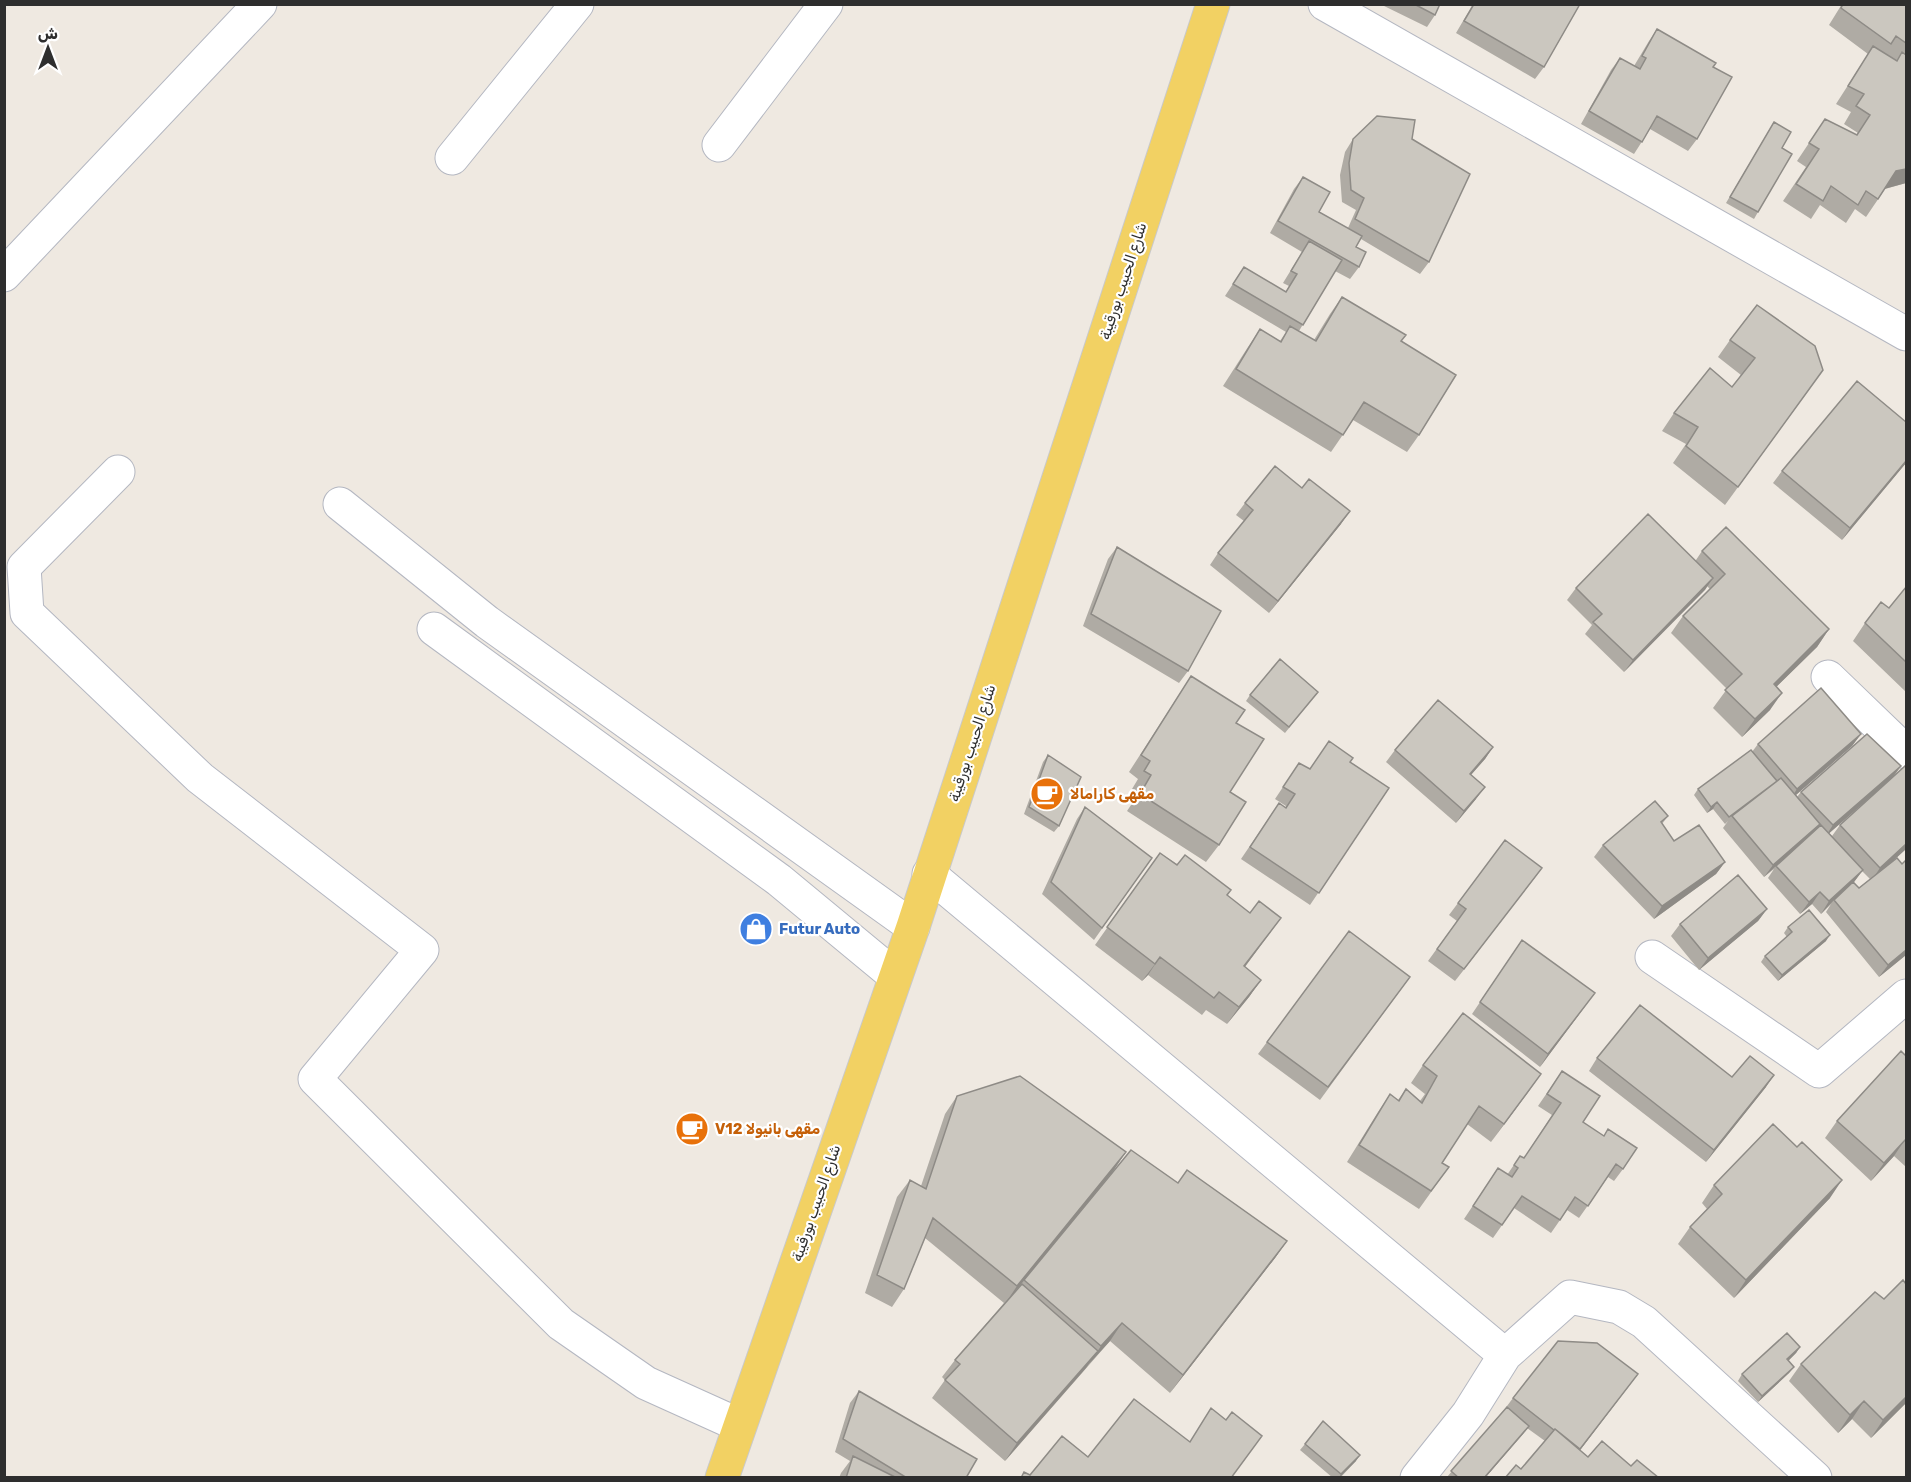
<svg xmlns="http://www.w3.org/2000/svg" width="1911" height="1482" font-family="Rubik,Vazirmatn,sans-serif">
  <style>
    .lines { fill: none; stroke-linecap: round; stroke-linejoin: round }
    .minor-casing { stroke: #b4b7c1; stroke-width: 35 }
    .major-casing { stroke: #c9c9c9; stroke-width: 35 }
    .minor { stroke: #fff; stroke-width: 33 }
    .major { stroke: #f2d163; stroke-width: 33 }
    .wall { fill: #afaba4; fill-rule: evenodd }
    .shaded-wall { fill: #8e8b86 }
    .building { fill: #cbc7bf; stroke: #8e8b86; stroke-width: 1.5 }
    .labels { text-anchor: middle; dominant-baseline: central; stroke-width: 4.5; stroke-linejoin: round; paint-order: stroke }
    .street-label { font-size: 15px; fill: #2e2e2e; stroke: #fff }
    .food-label { font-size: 15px; font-weight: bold; fill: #c56008; stroke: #fff; text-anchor: start }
    .shop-label { font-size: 15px; font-weight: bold; fill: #366cbe; stroke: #fff; text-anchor: start }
  </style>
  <rect width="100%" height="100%" fill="#efe9e1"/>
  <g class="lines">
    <g class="minor-casing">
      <path id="minor" d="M1325,4L1906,334
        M719,145L826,4
        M452,158L577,4
        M4,275L260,4
        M118,472L24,567L27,613L200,778L422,950L315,1079L561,1324L646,1383L739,1425
        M340,504L487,622L913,927
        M434,629L779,880L895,976
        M1828,677L1906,752
        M929,874L1505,1355L1570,1297L1619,1307L1644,1322L1815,1478
        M1652,957L1819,1071L1906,996
        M1417,1478L1468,1414L1505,1355"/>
    </g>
    <g class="major-casing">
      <path id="major" d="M722,1478L913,927L1213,4"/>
    </g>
    <use href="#minor" class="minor"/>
    <use href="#major" class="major"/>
  </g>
  <path class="wall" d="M1380,4H1440L1435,15L1427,27Z
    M1473,4H1580L1544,67L1535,79L1456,33Z
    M1842,4H1906V183L1885,189L1866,217L1855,209L1846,223L1820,205L1811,219L1783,201L1806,167L1797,161L1825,119L1856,135L1858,133L1844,124L1851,112L1836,104L1868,54L1829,25Z
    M1657,29L1713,67L1697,139L1688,151L1650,129L1634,154L1581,124L1611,70L1620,58L1634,66L1649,41Z
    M1774,122L1782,148L1758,212L1754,219L1726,203Z
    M1353,139H1412L1429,262L1420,274L1361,239L1356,247L1359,267L1350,279L1335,271L1299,331L1314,340L1330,314L1342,297L1401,341L1419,435L1407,452L1353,420L1331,452L1223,386L1248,347L1260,329L1280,341L1286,332L1225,296L1244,267L1286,292L1289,286L1283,283L1302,252L1270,233L1294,189L1303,177L1319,212L1348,228L1356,210L1342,202L1340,175L1345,152Z
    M1730,340L1811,387L1725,505L1673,463L1686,444L1662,431L1674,413L1732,387L1741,375L1718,357Z
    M1906,422V463L1842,540L1773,483L1782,471Z
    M1302,488L1341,524L1269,613L1210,565L1218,553L1244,521L1236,515L1245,503Z
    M1117,547L1188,671L1179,683L1083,626L1108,559Z
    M1702,551L1829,629L1817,647L1776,687L1770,710L1742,737L1713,708L1727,689L1671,633L1683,616L1710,589L1707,586L1624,672L1585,634L1592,625L1567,600L1576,588L1696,560Z
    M1906,587V692L1853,641L1865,623L1889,608Z
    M1191,676L1236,723L1230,792L1219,845L1206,862L1127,811L1139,793L1132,789L1138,779L1129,772Z
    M1318,692L1285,733L1246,701L1250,695Z
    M1861,734L1852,746L1796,795L1797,797L1801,792L1901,766L1894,776L1906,768V849L1894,860L1906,955L1879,977L1826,912L1831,904L1821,914L1812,904L1800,914L1768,878L1774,869L1764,877L1723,828L1728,821L1725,824L1713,809L1707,813L1694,795L1698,789L1752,752L1758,744ZM1872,796L1840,825L1832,836L1829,833ZM1862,871L1870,879L1859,888L1854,882Z
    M1493,747L1485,759L1471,775L1476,799L1456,823L1386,762L1395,750Z
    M1048,755L1059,826L1054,832L1024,814L1043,762Z
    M1350,762L1389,788L1310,905L1241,859L1279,803L1285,808L1286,806L1275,799L1299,763L1309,769Z
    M1085,807L1152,858L1094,940L1042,894L1077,819Z
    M1668,816L1662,824L1674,841L1725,862L1716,874L1654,919L1594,857L1603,845Z
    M1160,853L1227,896L1250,913L1281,918L1245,967L1261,980L1249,997L1227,1024L1206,1010L1202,1015L1148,975L1142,981L1095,945Z
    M1542,868L1455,981L1428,961L1457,921L1449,915L1458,903Z
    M1767,909L1758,921L1699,970L1671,936L1680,924Z
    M1788,927L1826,941L1778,981L1761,962L1765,956L1787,937L1784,933Z
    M1522,940L1586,1005L1540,1067L1472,1014Z
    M1410,977L1320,1100L1258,1054L1267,1042Z
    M1906,1056V1167L1894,1156L1871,1181L1825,1138L1837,1121Z
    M1597,1058L1732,1077L1766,1087L1706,1162L1589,1071Z
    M1423,1065L1529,1091L1491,1142L1467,1124L1442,1163L1449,1167L1419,1209L1347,1162L1378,1112L1390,1094L1398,1100L1406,1089L1420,1101L1425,1094L1411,1083Z
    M1562,1071L1583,1122L1623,1169L1614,1181L1608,1177L1579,1218L1567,1210L1551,1233L1514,1208L1493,1238L1464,1219L1498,1168L1507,1175L1520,1156L1524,1158L1552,1115L1538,1106Z
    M957,1096L1114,1170L1012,1295L1024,1280L1178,1183L1287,1241L1275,1258L1170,1393L1110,1341L1005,1461L932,1398L945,1380L942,1377L955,1360L1004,1303L925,1238L904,1289L892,1307L865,1293L897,1197L910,1180L921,1186L945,1114Z
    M1797,1147L1830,1198L1734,1298L1678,1244L1690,1227L1707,1209L1702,1203L1714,1185Z
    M1800,1347L1796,1353L1788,1361L1794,1367L1789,1373L1758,1402L1738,1381L1742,1374Z
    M1801,1364L1906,1403L1871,1438L1852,1419L1838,1433L1789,1381Z
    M1638,1374L1580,1450L1588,1457L1631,1466L1659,1478L1521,1469L1545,1441L1527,1428L1485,1478L1447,1477L1504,1410L1513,1398Z
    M859,1391L966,1478H839L841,1473L850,1461L835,1452L850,1403Z
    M1305,1444L1356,1461L1340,1478H1333L1300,1450Z"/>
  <path class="shaded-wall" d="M1906,169V183L1884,189L1896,171Z
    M1906,461V463L1842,540L1850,528Z
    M1350,511L1341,524L1269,613L1278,601Z
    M1713,578L1705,590L1624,672L1633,660Z
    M1829,629L1817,647L1761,702L1774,684Z
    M1782,693L1770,710L1742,737L1755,719Z
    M1861,734L1852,746L1789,801L1797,789Z
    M1493,747L1485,759L1461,786L1470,774Z
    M1901,766L1892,778L1825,837L1833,825Z
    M1485,787L1476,799L1456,823L1464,811Z
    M1717,802L1713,809L1707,813L1711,807Z
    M1820,824L1812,836L1776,866L1764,877L1773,865Z
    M1906,844V849L1871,881L1880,868Z
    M1725,862L1716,874L1654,919L1662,906Z
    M1542,868L1533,880L1455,981L1464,969Z
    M1863,870L1854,882L1834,900L1821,914L1829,901Z
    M1820,892L1812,904L1800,914L1809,902Z
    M1767,909L1758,921L1699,970L1708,958Z
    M1281,918L1268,935L1232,984L1244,966Z
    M1830,935L1826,941L1778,981L1782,975Z
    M1906,950V955L1879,977L1888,965Z
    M1160,957L1148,975L1142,981L1155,964Z
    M1261,980L1249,997L1227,1024L1239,1007Z
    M1595,993L1586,1005L1540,1067L1548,1054Z
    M1541,1074L1529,1091L1491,1142L1504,1124Z
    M1774,1075L1766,1087L1706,1162L1714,1150Z
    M1906,1138L1894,1156L1871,1181L1884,1163Z
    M1126,1152L1114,1170L1005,1304L1017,1286Z
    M1842,1180L1830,1198L1734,1298L1746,1280Z
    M1287,1241L1275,1258L1170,1393L1183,1375Z
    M1122,1323L1110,1341L1089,1364L1101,1346Z
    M1800,1347L1796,1353L1783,1366L1787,1359Z
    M1098,1351L1086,1368L1005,1461L1017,1443Z
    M1794,1367L1789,1373L1758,1402L1762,1396Z
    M1638,1374L1629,1386L1571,1462L1580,1449Z
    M1906,1397V1403L1871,1438L1883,1420Z
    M1864,1401L1852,1419L1838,1433L1850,1415Z
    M1529,1426L1524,1433L1485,1478H1484Z
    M1360,1455L1356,1461L1339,1478L1341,1474Z"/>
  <path class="building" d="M1414,4H1440L1435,15Z
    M1474,4H1580L1544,67L1464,21Z
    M1843,4H1906V43L1896,36L1891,44L1841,8Z
    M1657,29L1716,63L1713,67L1732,77L1697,139L1657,116L1642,142L1589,111L1620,58L1640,69L1646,58L1642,56Z
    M1873,46L1897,61L1902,52L1906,55V169L1896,171L1878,199L1866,191L1858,205L1831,186L1823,201L1796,184L1819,149L1809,143L1825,119L1857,135L1870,115L1856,106L1864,94L1848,86Z
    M1377,116L1415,120L1412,139L1470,174L1429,262L1355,219L1364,198L1351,190L1349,163L1353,139Z
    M1774,122L1791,132L1782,148L1792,154L1758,212L1730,197Z
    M1303,177L1330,192L1319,212L1362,236L1356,247L1366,252L1359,267L1278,221Z
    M1309,241L1342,260L1303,325L1233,284L1244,267L1286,292L1297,274L1291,271Z
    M1342,297L1406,335L1401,341L1456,375L1419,435L1364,402L1343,435L1236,369L1260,329L1281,342L1290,326L1316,341Z
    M1757,305L1815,346L1823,370L1738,487L1686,446L1698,427L1674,413L1710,368L1732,387L1755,358L1730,340Z
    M1857,381L1906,422V461L1850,528L1782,471Z
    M1275,466L1302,488L1309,479L1350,511L1278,601L1218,553L1253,510L1245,503Z
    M1648,514L1713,578L1633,660L1593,622L1602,614L1576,588Z
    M1726,527L1829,629L1774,684L1782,693L1755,719L1725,690L1742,674L1683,616L1725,574L1702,551Z
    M1117,547L1221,611L1188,671L1091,614Z
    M1906,587V662L1865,623L1881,602L1889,608Z
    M1280,659L1318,692L1289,727L1250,695Z
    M1191,676L1245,710L1236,723L1264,739L1230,792L1246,802L1219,845L1140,794L1151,775L1144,771L1150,761L1141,755Z
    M1821,688L1861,734L1797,789L1758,744Z
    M1438,700L1493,747L1470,774L1485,787L1464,811L1395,750Z
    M1867,734L1901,766L1833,825L1801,792Z
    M1329,741L1353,758L1350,762L1389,788L1319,893L1250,847L1279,803L1286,808L1295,794L1283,787L1299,763L1310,769Z
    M1751,750L1777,781L1729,817L1717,802L1711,807L1698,789Z
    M1048,755L1081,777L1059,826L1029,807Z
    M1905,766L1906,768V844L1880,868L1840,825Z
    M1781,778L1820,824L1773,865L1732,816Z
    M1655,801L1668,816L1661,822L1674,841L1699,825L1725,862L1662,906L1603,845Z
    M1085,807L1152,858L1102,928L1051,882Z
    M1821,825L1863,870L1829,901L1820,892L1809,902L1776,866Z
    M1505,840L1542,868L1464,969L1437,949L1466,909L1458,903Z
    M1160,853L1177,865L1185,855L1231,890L1227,895L1250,913L1259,901L1281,918L1244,966L1261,980L1239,1007L1219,992L1214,998L1160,957L1155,964L1107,927Z
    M1897,858L1902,864L1906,860V950L1888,965L1834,900L1853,882L1859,888Z
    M1738,875L1767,909L1708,958L1680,924Z
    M1809,910L1830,935L1782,975L1765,956L1792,932L1788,927Z
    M1349,931L1410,977L1328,1087L1267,1042Z
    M1522,940L1595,993L1548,1054L1480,1002Z
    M1640,1005L1732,1077L1750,1056L1774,1075L1714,1150L1597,1058Z
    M1463,1013L1541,1074L1504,1124L1479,1106L1442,1163L1449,1167L1431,1191L1359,1145L1390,1094L1399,1101L1406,1089L1422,1103L1437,1076L1423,1065Z
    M1901,1051L1906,1056V1139L1884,1163L1837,1121Z
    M1562,1071L1600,1096L1583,1122L1604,1136L1608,1129L1637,1148L1623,1169L1616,1164L1588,1206L1575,1197L1560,1220L1522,1196L1502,1225L1473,1206L1498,1168L1512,1177L1518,1168L1514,1165L1520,1156L1524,1158L1561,1103L1547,1094Z
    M1020,1076L1126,1152L1017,1286L933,1218L904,1289L877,1275L910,1180L926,1189L957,1096Z
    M1773,1124L1797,1147L1802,1142L1842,1180L1746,1280L1690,1227L1722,1194L1714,1185Z
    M1131,1150L1178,1183L1187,1170L1287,1241L1183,1375L1122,1323L1101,1346L1024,1280Z
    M1903,1280L1906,1284V1397L1883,1420L1864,1401L1850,1415L1801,1364L1875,1292L1884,1299Z
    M1022,1284L1098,1351L1017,1443L945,1380L960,1364L955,1360Z
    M1787,1333L1800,1347L1787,1359L1794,1367L1762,1396L1742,1374Z
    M1558,1341L1597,1343L1638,1374L1580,1449L1555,1429L1554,1430L1513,1398Z
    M859,1391L977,1459L966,1478H907L843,1439Z
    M1134,1399L1190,1442L1211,1408L1226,1420L1232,1412L1262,1436L1231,1478H1021L1024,1472L1030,1475L1062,1436L1088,1457Z
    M1507,1407L1529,1426L1484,1478H1459L1451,1471Z
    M1323,1421L1360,1455L1341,1474L1305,1444Z
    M1555,1429L1588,1457L1602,1441L1631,1466L1637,1460L1659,1478H1505L1516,1465L1521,1469Z
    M853,1456L897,1478H846Z"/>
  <defs>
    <g id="cafe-disc" transform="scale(1.725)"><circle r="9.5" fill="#e8710a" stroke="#fff"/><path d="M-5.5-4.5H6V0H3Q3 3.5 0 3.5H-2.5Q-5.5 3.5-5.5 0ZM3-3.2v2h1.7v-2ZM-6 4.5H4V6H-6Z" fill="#fff"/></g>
    <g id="shop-disc" transform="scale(1.725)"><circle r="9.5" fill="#3f7fe0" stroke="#fff"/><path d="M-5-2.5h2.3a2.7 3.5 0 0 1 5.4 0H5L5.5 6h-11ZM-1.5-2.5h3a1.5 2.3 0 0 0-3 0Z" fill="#fff"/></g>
  </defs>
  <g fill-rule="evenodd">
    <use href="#cafe-disc" x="1047" y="794"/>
    <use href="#shop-disc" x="756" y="929"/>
    <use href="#cafe-disc" x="692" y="1129"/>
  </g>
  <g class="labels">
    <g class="street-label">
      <text transform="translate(1123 281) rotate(-72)">شارع الحبيب بورقيبة</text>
      <text transform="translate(972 743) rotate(-72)">شارع الحبيب بورقيبة</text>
      <text transform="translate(816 1203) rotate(-71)">شارع الحبيب بورقيبة</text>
    </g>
    <g class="food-label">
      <text x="1070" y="794">مقهى كارامالا</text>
      <text x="715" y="1129">V12 مقهى بانيولا</text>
    </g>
    <g class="shop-label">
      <text x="779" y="929">Futur Auto</text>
    </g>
  </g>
  <rect width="1911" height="1482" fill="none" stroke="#2e2e2e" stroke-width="12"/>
  <g transform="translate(48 48)" stroke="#ffffff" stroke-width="4.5" paint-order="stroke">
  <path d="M0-4.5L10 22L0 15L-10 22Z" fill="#2e2e2e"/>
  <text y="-9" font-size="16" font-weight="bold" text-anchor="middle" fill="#2e2e2e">ش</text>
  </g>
</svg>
